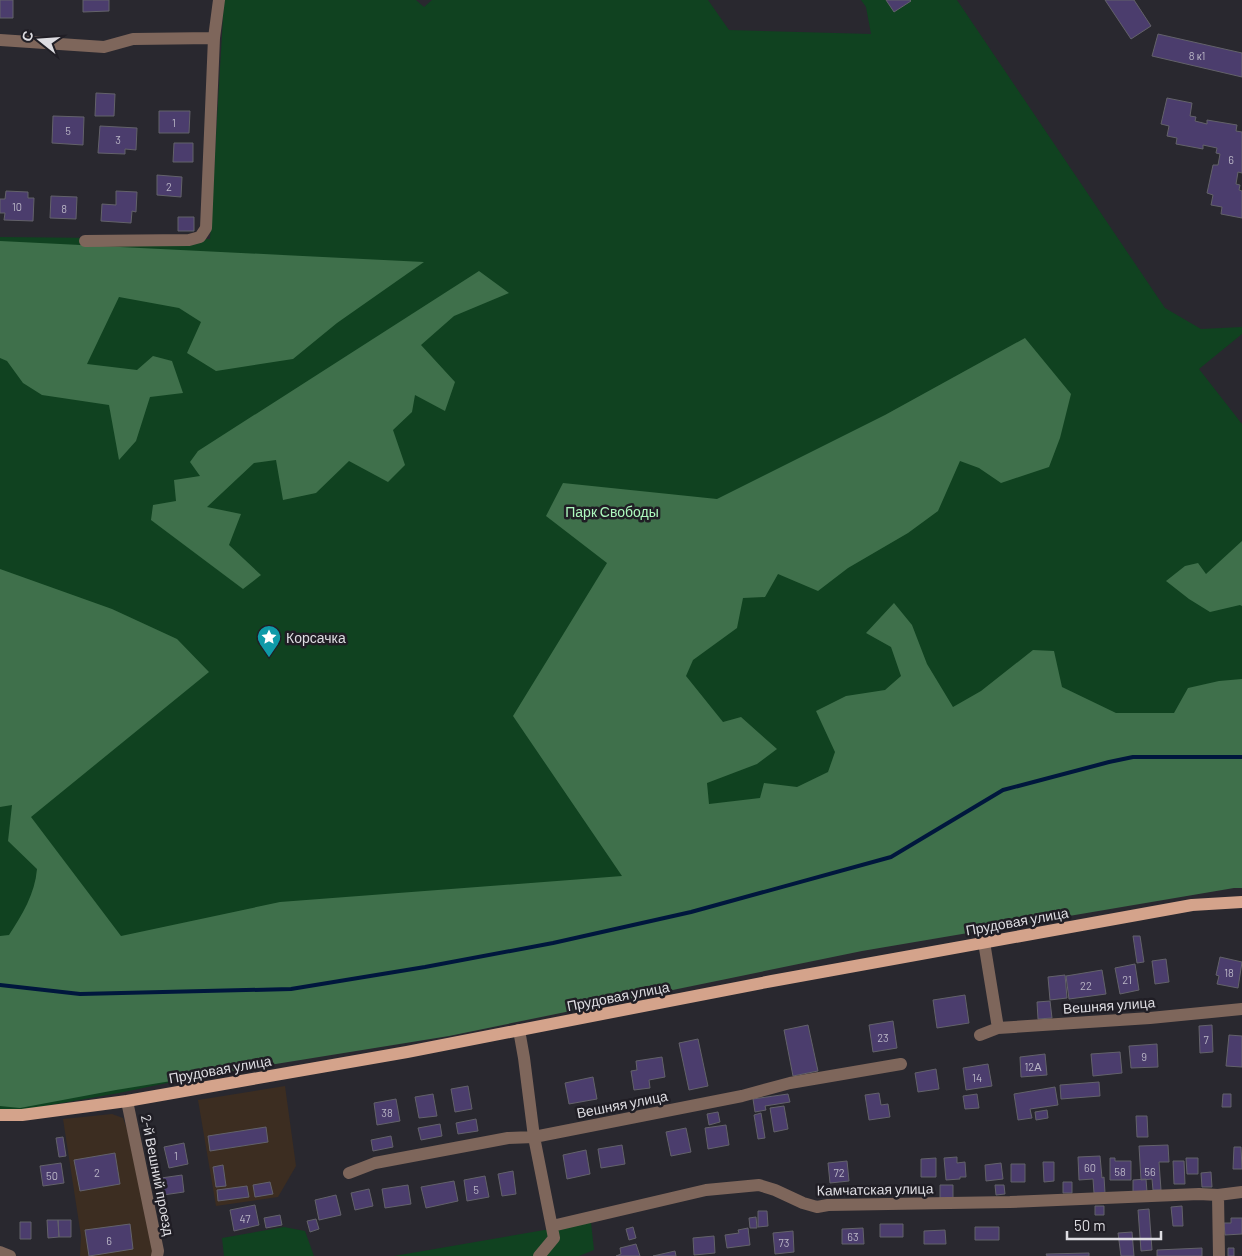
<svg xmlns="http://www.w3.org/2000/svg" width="1242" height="1256" font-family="Barlow,sans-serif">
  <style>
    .commercial { fill: #3c2d21 }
    .green { fill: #104220 }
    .forest { fill: #3f704b }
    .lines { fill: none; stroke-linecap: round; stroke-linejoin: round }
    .stream { stroke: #00173d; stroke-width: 4 }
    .building { fill: #4b3d6d; stroke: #63626a }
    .minor { stroke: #7e665b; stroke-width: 12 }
    .major { stroke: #d4a38b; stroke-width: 12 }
    .labels { text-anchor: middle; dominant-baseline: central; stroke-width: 5; stroke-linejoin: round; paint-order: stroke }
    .number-label { font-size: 11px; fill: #b9b5c5 }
    .park-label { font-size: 14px; fill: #adf9be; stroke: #201e25 }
    .poi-label { font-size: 14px; fill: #dedde2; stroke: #201e25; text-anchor: start }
    .street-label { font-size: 14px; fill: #dedde2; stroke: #201e25 }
  </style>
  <rect width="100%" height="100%" fill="#29282f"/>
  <path class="commercial" d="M285,1086L296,1166L278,1197L216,1206L198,1100Z
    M112,1114L123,1118L127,1129L153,1252L152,1256H80L81,1236L63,1119Z"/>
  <path class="green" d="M224,0H416L424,7L432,0H708L729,30L871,34L866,7L861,0H957L1165,308L1201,329L1242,327V334L1199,369L1242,424V886L963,917L119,1093L22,1110L0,1109V237L210,239Z
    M591,1222L594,1250L579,1256H394Z
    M284,1227L305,1231L314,1256H224L222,1238Z"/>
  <path class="forest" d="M0,241L424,262L337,323L293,359L216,371L187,353L201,322L179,308L119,297L87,364L137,370L153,356L172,361L183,393L150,397L136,441L119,460L109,405L42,395L23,383L7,361L0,358Z
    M479,271L509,293L454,316L421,345L455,382L445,411L415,395L412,412L393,430L405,465L388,482L349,461L316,493L283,500L276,460L254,463L207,507L241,514L229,545L261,575L243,589L151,520L153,505L176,501L174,480L200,476L190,462L198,451Z
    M1025,338L1071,394L1060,438L1049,467L1001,483L979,468L960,461L938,511L908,533L848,568L818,591L778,574L765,597L743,598L737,628L693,660L686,676L723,722L741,717L777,749L757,764L707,783L709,804L760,798L764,783L797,787L828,772L835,752L816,711L846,696L885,690L901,676L891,647L866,633L894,603L912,625L927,664L953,707L981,691L1033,650L1054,651L1062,687L1116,713H1174L1188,688L1219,681L1242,679V888H1234L862,951L449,1036L116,1090L20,1108L0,1106V936L9,935C22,915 35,894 37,869L8,841L12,805L0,807V569L112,609L177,639L209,672L31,817L121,936L280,902L622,876L513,716L607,563L546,516L563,483L717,499L885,415Z
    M1242,541V606L1240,605L1210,612L1189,599L1166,581L1185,566L1198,563L1206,574Z"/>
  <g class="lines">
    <path class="stream" d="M0,985L80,994L291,989L425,967L553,943L691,912L891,857L1003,790L1109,762L1133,757H1242"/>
  </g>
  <path class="building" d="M0,0H13V18H0Z
    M83,0H109V11L83,12Z
    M886,0H910L911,1L894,12Z
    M1105,0H1134L1151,26L1131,39Z
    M1158,34L1242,53V77L1152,56Z
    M96,93L115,94L114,116H95Z
    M1167,98L1192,103L1190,116L1196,117L1195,121L1207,124V120L1237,125L1236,131L1242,132V173L1238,172L1236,184L1240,185L1239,190L1242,191V218L1221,214L1222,207L1211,205L1213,195L1207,193L1213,165H1218L1220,154L1216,153L1217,148L1203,145V149L1176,144L1177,138L1167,136L1169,126L1161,124Z
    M159,111H190L189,133H159Z
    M53,116L84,117L83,145L52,143Z
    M100,126L137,128L136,150L125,149V154L98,153Z
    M174,143H193V162H173Z
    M157,175L182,177L181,197L157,195Z
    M6,191L28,192V198H34L33,221L4,220L5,213H0V199H5Z
    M116,191L137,192L136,212L132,211L131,223L101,221L102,204L116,205Z
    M51,196L77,197L76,219L50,218Z
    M178,217H194V231H178Z
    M1133,936H1140L1144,962L1137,963Z
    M1220,957L1242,962L1238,988L1217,984L1219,976L1216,975Z
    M1166,959L1169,982L1155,984L1152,961Z
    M1135,964L1139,990L1120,994L1115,968Z
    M1102,970L1106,994L1069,999L1066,976Z
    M1065,975L1067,998L1050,1000L1048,977Z
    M965,995L969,1023L937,1028L933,1000Z
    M1050,1001L1052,1018L1038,1019L1037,1002Z
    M893,1021L897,1048L873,1052L869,1025Z
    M808,1025L818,1071L793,1076L784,1030Z
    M1212,1025L1213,1052L1200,1053L1199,1026Z
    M1229,1035L1242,1036V1067L1226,1066Z
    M698,1039L708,1086L689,1090L679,1043Z
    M1157,1044L1158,1067L1131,1068L1129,1046Z
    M1120,1052L1122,1073L1093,1076L1091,1054Z
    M1045,1054L1047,1075L1021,1077L1020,1057Z
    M662,1057L665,1077L649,1080L650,1088L634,1090L631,1071L637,1070L636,1061Z
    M988,1064L992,1086L966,1090L963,1068Z
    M936,1069L939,1089L918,1092L915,1073Z
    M593,1077L597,1099L569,1104L565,1083Z
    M1099,1082L1100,1096L1061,1099L1060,1085Z
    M468,1086L472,1109L455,1112L451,1089Z
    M1055,1087L1058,1105L1030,1109L1032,1118L1018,1120L1014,1094Z
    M879,1093L881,1105L888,1104L890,1117L869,1120L865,1095Z
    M433,1094L437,1116L419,1118L415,1097Z
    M788,1094L790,1102L765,1106L766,1110L755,1112L753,1099Z
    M977,1094L979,1108L965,1109L963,1096Z
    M1223,1094H1231V1107H1222Z
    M396,1099L400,1121L377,1125L374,1103Z
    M784,1106L788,1129L774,1132L770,1108Z
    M1047,1110L1048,1118L1036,1120L1035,1112Z
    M718,1112L720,1122L709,1125L707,1114Z
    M761,1113L765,1138L758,1139L754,1115Z
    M1136,1116H1147L1148,1137H1137Z
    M476,1119L478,1131L458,1134L456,1123Z
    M440,1124L442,1136L421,1140L418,1128Z
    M726,1125L729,1145L708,1149L705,1128Z
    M266,1127L268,1142L210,1151L208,1136Z
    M686,1128L691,1152L671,1156L666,1132Z
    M391,1136L393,1147L373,1151L371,1140Z
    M63,1137L66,1156L59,1157L56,1138Z
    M184,1143L188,1164L169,1168L164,1147Z
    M622,1145L625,1164L601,1168L598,1149Z
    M1168,1145L1169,1162H1159L1161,1190H1153L1152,1179L1141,1180L1139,1146Z
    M1234,1147H1241L1242,1169H1233Z
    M586,1150L590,1174L567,1179L563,1155Z
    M115,1153L120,1184L80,1191L74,1160Z
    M1100,1156L1102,1178L1104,1177L1105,1193H1094L1093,1179L1079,1180L1078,1157Z
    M957,1157V1163L965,1162L966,1177H960V1179L946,1180L944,1158Z
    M936,1158V1177H921V1159Z
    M1110,1158H1115V1161H1131V1180H1110Z
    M1186,1158H1198V1174H1187Z
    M847,1161L849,1181L830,1183L828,1163Z
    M1173,1161H1184L1185,1184H1174Z
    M1043,1162H1054V1181L1044,1182Z
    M61,1163L64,1183L43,1186L40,1166Z
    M1001,1163L1003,1179L986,1181L985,1165Z
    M1011,1164H1025V1182H1011Z
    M223,1165L226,1186L216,1187L213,1167Z
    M513,1171L516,1194L502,1196L498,1174Z
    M1211,1172L1212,1187H1202L1201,1173Z
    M182,1175L184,1192L163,1195L161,1178Z
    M485,1176L489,1197L467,1201L464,1180Z
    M1146,1179L1147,1192L1133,1193V1180Z
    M454,1181L458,1201L426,1208L421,1187Z
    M270,1182L273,1194L255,1197L253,1185Z
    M1063,1182H1072V1193H1063Z
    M408,1185L411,1204L385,1208L382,1189Z
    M940,1185H953V1198H940Z
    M995,1185H1004L1005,1194L996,1195Z
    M247,1186L249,1197L218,1201L217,1190Z
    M369,1189L373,1206L355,1210L351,1193Z
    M336,1195L341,1215L319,1220L315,1200Z
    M255,1205L259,1225L234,1231L230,1210Z
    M1095,1206H1104V1215H1095Z
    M1182,1206L1183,1226H1173L1171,1207Z
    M1149,1209L1152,1250L1141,1251L1138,1210Z
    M758,1211H767L768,1226L758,1227Z
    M280,1215L282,1225L266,1228L264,1218Z
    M756,1217L757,1228H750L749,1218Z
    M1231,1218H1242V1234L1225,1235L1224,1223H1231Z
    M316,1219L319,1229L310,1232L307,1221Z
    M47,1220H58L59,1237L48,1238Z
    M58,1220H71V1237H59Z
    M20,1222H31V1239H20Z
    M130,1224L133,1249L89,1256L85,1230Z
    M880,1224H903V1237H880Z
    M633,1227L636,1238L629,1240L626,1229Z
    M975,1227H999V1240H975Z
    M748,1228L750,1245L727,1248L725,1235L739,1233L738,1230Z
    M863,1228L864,1244H842V1229Z
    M945,1230L946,1244H924V1231Z
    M793,1231L794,1252L775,1254L773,1233Z
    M1132,1232L1134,1256H1121L1118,1233Z
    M714,1236L715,1253L694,1255L693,1238Z
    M636,1244L640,1256H616L621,1254L620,1248Z
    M1202,1248V1256H1157V1250Z
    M1228,1248H1234V1256H1228Z
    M675,1251L676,1256H653Z
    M1089,1253V1256H1047L1046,1254Z"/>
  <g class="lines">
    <path class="minor" d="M0,40L104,47L133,39L214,38
      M85,241L189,240L200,237L206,228L214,38L219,0
      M984,942L998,1028
      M519,1030L524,1058L534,1137L554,1238L539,1256
      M980,1035L998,1028L1150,1018L1242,1009
      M127,1101L158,1251L157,1256
      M349,1173L375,1163L508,1138L534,1137L742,1096L790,1083L901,1064
      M1218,1195L1219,1256
      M552,1226L706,1190L759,1185L775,1190L803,1203L817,1207L828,1205L1010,1202L1199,1194L1218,1195L1242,1192
      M0,1252L10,1256"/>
    <path class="major" d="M0,1115H22L127,1101L407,1052L772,981L1192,905L1242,902"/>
  </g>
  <defs>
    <g id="sight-pin" transform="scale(1.25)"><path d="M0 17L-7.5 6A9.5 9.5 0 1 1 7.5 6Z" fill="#0f9aa8" stroke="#201e25"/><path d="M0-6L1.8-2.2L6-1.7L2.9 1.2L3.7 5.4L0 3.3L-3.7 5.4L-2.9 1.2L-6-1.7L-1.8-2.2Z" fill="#fff"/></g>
  </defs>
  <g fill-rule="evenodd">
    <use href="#sight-pin" x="269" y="637"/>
  </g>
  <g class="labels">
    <g class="number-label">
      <text x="1197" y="55">8 к1</text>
      <text x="174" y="122">1</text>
      <text x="68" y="130">5</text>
      <text x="118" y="139">3</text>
      <text x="1231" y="159">6</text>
      <text x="169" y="186">2</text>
      <text x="17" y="206">10</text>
      <text x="64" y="208">8</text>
      <text x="1229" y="972">18</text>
      <text x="1127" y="979">21</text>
      <text x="1086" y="985">22</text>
      <text x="883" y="1037">23</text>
      <text x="1206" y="1039">7</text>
      <text x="1144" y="1056">9</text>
      <text x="1033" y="1066">12А</text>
      <text x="977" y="1077">14</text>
      <text x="387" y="1112">38</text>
      <text x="176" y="1155">1</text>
      <text x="1090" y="1167">60</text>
      <text x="1120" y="1171">58</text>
      <text x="1150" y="1171">56</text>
      <text x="97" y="1172">2</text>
      <text x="839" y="1172">72</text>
      <text x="52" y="1175">50</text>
      <text x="476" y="1189">5</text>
      <text x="245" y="1218">47</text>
      <text x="853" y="1236">63</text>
      <text x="109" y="1240">6</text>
      <text x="784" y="1242">73</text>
    </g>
    <g class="park-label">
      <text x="612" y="511">Парк Свободы</text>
    </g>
    <g class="poi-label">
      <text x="286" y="637">Корсачка</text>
    </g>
    <g class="street-label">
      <text transform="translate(1017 921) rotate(-10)">Прудовая улица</text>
      <text transform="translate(618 996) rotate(-11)">Прудовая улица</text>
      <text transform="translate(1109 1005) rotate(-4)">Вешняя улица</text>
      <text transform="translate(220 1069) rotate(-10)">Прудовая улица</text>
      <text transform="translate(622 1104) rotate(-11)">Вешняя улица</text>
      <text transform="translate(158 1175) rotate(79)">2-й Вешний проезд</text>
      <text transform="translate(875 1189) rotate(-1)">Камчатская улица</text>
    </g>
  </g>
  <g transform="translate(40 40) rotate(287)" stroke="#201e25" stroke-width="4" paint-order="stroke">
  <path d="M0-4L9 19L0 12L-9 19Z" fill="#dedde2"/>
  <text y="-8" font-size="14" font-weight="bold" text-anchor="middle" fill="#dedde2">С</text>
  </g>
  <path d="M1067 1231v8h94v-8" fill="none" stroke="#dedde2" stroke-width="2.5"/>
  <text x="1074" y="1231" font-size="15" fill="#dedde2" stroke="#201e25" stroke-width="4" paint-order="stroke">50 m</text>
</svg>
